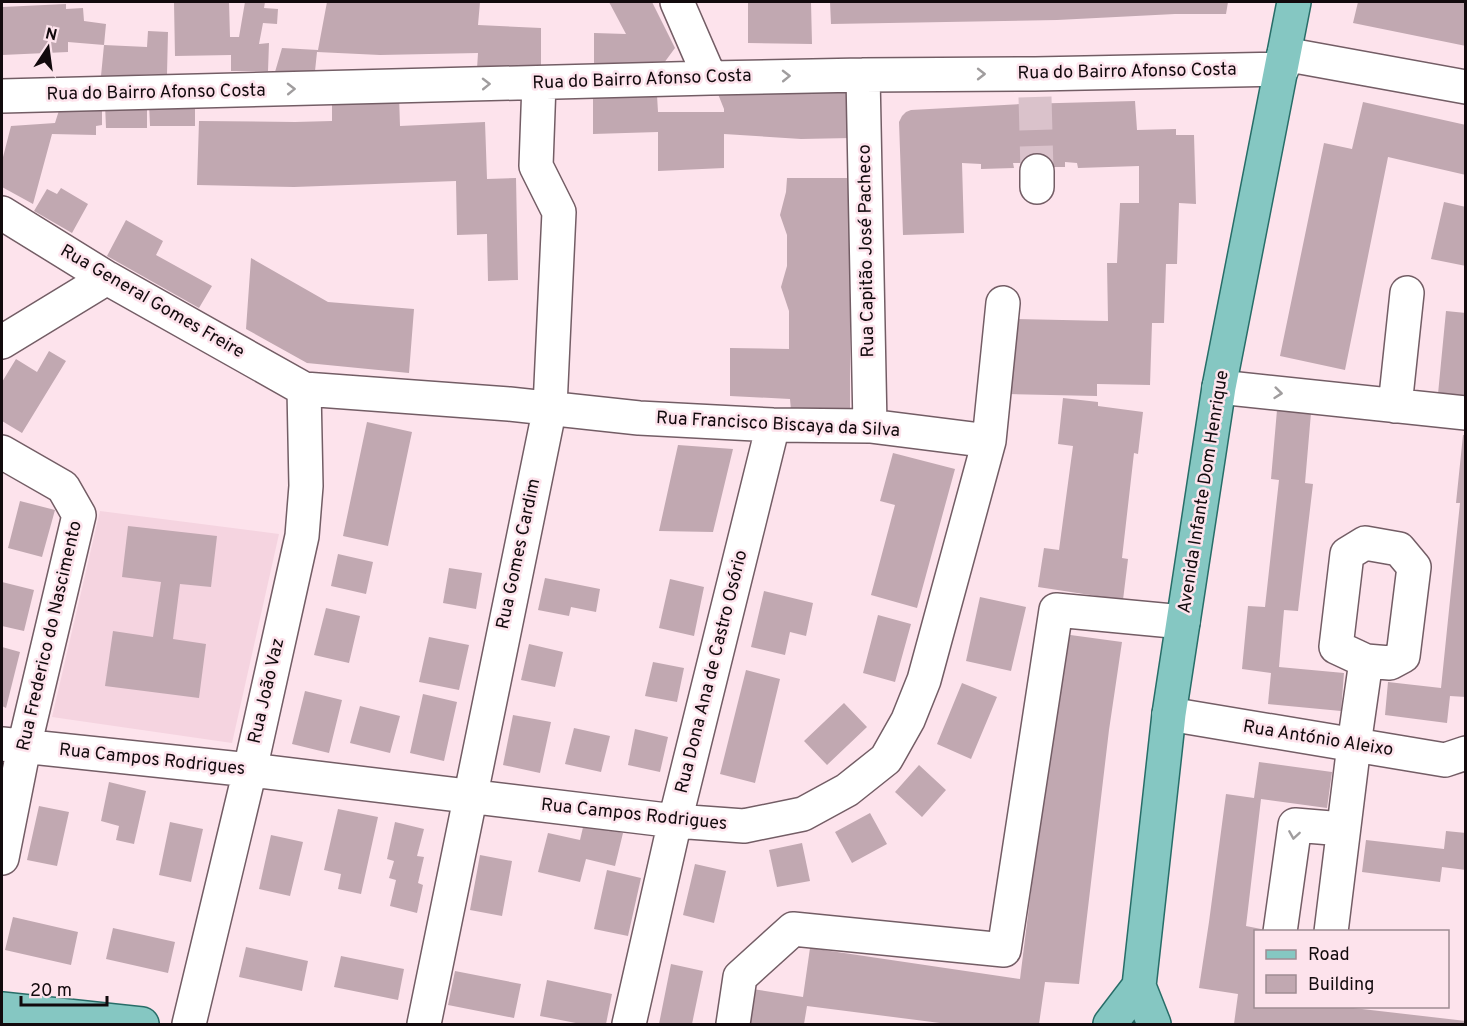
<svg xmlns="http://www.w3.org/2000/svg" width="1467" height="1026" font-family="Overpass,sans-serif">
  <style>
    .built { fill: #f5d4e0 }
    .building { fill: #c1a8b1 }
    .lines { fill: none; stroke-linecap: round; stroke-linejoin: round }
    .minor-tunnel { stroke: #dac2cb; stroke-width: 33; stroke-dasharray: 33 16; stroke-linecap: butt }
    .minor-casing { stroke: #735d65; stroke-width: 36 }
    .major-casing { stroke: #286d68; stroke-width: 36 }
    .minor { stroke: #fff; stroke-width: 33 }
    .major { stroke: #85c7c2; stroke-width: 33 }
    .oneway { stroke: #a09d9e }
    .labels { text-anchor: middle; dominant-baseline: central; stroke-width: 5; stroke-linejoin: round; paint-order: stroke }
    .street-label { font-size: 18px; fill: #120a0d; stroke: #fde3ec }
  </style>
  <rect width="100%" height="100%" fill="#fde3ec"/>
  <path class="built" d="M100,511L279,534L232,743L52,717Z"/>
  <path class="building" d="M229,2L230,37H239L245,2H265L264,8L278,9L277,24L263,23L259,44L269,43L268,71H231V55L175,56L174,3Z
    M327,2H480L478,25L541,28V69H477L478,53L380,55L317,52L315,71L275,72L282,48L318,50Z
    M609,2H652L675,48L661,67L594,70V33L626,34Z
    M748,2H811L812,44L748,43Z
    M830,2H1228L1226,14H1175L1057,20L831,24Z
    M1358,2H1466V46L1353,23Z
    M66,4V9L83,8L84,21L106,24L104,45L68,42V52L2,55V7Z
    M148,31L168,32L167,74L101,76L104,45L147,47Z
    M850,90L851,138L801,139L724,134V168L658,171V132L593,134V97L657,95L658,112H724V109L718,94Z
    M399,96L400,126L485,122L487,179L516,178L518,280L488,281L487,234L457,235L456,181L294,187L197,185L199,121L295,122L332,121V103Z
    M1135,101L1137,130L1176,129V135H1194L1196,204L1179,203L1177,264H1166L1164,323H1152L1150,385L1097,384V396L1009,394L1011,319L1108,321L1107,263H1117L1120,203H1139V166L1078,168L1077,163L1065,162V167H1034L1033,163H1013L1014,168L981,169V164L962,163L964,233L903,235L899,122L902,116L906,112L911,110L1021,104Z
    M195,102V126H150L149,103Z
    M1363,102L1466,125V175L1388,157L1345,370L1280,356L1324,143L1352,149Z
    M102,103V125L96,126V135L52,134L33,204L2,187V161L11,126L55,123L61,104Z
    M105,104H147V128H106Z
    M787,178H850V408L846,412L791,410L790,399L730,396V348L789,349V311L781,287L787,266V235L780,215L786,192Z
    M61,188L88,204L72,233L34,211L47,189L57,194Z
    M1444,202L1466,207V266L1431,259Z
    M126,220L163,241L156,255L212,286L199,308L107,256Z
    M251,258L328,302L414,309L409,373L307,363L246,329Z
    M1446,311L1466,313V397L1438,394Z
    M49,351L66,361L22,433L2,421V382L16,359L37,372Z
    M1063,398L1098,402V406L1143,412L1138,454L1134,453L1122,558L1128,559L1123,600L1038,587L1044,548L1059,550L1073,446L1058,444Z
    M1277,410L1311,413L1305,483L1313,484L1298,611L1284,610L1279,667L1344,673L1341,711L1268,704L1271,673L1242,669L1248,606L1265,607L1279,480L1271,479Z
    M367,422L412,432L388,546L343,536Z
    M1463,435H1466V697L1450,696L1447,723L1385,715L1388,682L1441,688L1460,503H1456Z
    M678,445L733,449L713,532L659,531Z
    M893,453L955,469L917,608L871,595L895,505L880,501Z
    M20,501L55,510L42,557L8,548Z
    M128,526L217,536L211,587L180,584L173,639L206,644L199,698L105,686L113,631L153,637L161,582L122,577Z
    M338,554L373,562L366,594L331,586Z
    M449,568L482,573L476,609L443,603Z
    M545,578L600,589L596,612L571,607L569,616L538,610Z
    M670,579L704,587L694,636L659,628Z
    M2,582L34,590L24,631L2,626Z
    M764,591L813,603L806,636L790,632L785,655L751,647Z
    M980,597L1026,607L1011,671L966,661Z
    M326,608L360,616L349,663L314,655Z
    M878,615L911,624L895,682L863,673Z
    M1063,634L1122,642L1109,730L1079,984L1045,982L1039,1024H948L807,1006L804,1024H741L746,988L803,997L810,948L1020,979Z
    M429,637L469,645L459,690L419,682Z
    M529,644L563,652L555,687L521,680Z
    M2,647L20,652L6,708L2,706Z
    M653,662L684,668L677,702L645,696Z
    M746,670L780,679L755,783L720,774Z
    M962,683L997,697L971,759L937,744Z
    M305,691L342,700L329,753L292,744Z
    M423,694L457,702L444,761L410,753Z
    M844,703L867,727L827,765L804,741Z
    M360,706L400,716L390,753L350,743Z
    M513,715L551,722L540,773L503,765Z
    M574,728L610,736L601,772L565,764Z
    M635,729L668,737L660,772L628,765Z
    M1259,762L1332,772L1327,808L1261,799L1246,926L1266,930L1256,932V1006H1336L1466,1021V1024H1234L1238,994L1199,988L1209,922L1226,794L1254,798Z
    M919,765L946,790L922,817L895,792Z
    M109,782L146,791L134,844L116,840L119,826L101,821Z
    M39,806L69,812L57,866L27,860Z
    M338,809L378,817L361,894L338,889L341,874L324,870Z
    M870,813L887,844L852,863L835,832Z
    M170,822L203,829L191,882L159,875Z
    M395,822L424,829L417,856L424,857L418,883L423,885L417,913L390,906L396,880L389,878L394,861L387,859Z
    M584,823L623,833L615,866L586,859L580,882L538,872L548,833L580,840Z
    M1446,831L1466,833V870L1442,867L1440,882L1362,872L1366,840L1444,849Z
    M271,835L303,842L290,896L259,889Z
    M802,843L810,881L777,887L769,850Z
    M480,855L512,861L502,916L470,910Z
    M695,864L726,871L714,923L683,915Z
    M607,870L641,878L628,936L594,929Z
    M13,917L78,932L71,965L5,950Z
    M113,928L175,942L168,973L106,959Z
    M246,947L308,961L302,991L239,977Z
    M341,956L404,969L398,1000L334,987Z
    M671,964L703,971L692,1024H659Z
    M455,971L521,984L514,1018L448,1005Z
    M547,980L612,994L606,1024H581L540,1016Z"/>
  <g class="lines">
    <path class="minor-tunnel" d="M1035,97L1037,171"/>
    <g class="minor-casing">
      <path id="minor" d="M677,2L710,78
        M1284,54L1466,87
        M863,75L870,426
        M2,96L710,78L863,75L1035,74L1282,69
        M1037,171V187
        M2,213L107,278L304,389L509,404L639,418L773,425L870,426L989,441
        M2,342L107,278
        M1219,387L1466,413
        M1395,406L1407,293
        M2,452L63,487L79,515L24,747L2,858
        M1365,543L1399,549L1414,567L1403,656L1390,663L1366,661L1336,647L1347,554Z
        M1169,714L1445,760L1466,753
        M2,744L250,770L675,821L744,826L803,814L847,790L886,759L908,720L924,680L989,441L1003,303
        M1280,932L1295,825L1343,829
        M1331,932L1354,745L1366,661
        M189,1024L250,770L302,536L306,486L304,389
        M424,1024L550,407L559,212L536,166L539,83
        M629,1024L675,821L773,425
        M733,1024L740,977L793,929L1004,950L1056,610L1183,622"/>
    </g>
    <g class="major-casing">
      <path id="major" d="M2,1009L142,1024
        M1110,1024L1139,986
        M1154,1024L1139,986L1169,714L1219,387L1294,2"/>
    </g>
    <use href="#minor" class="minor"/>
    <use href="#major" class="major"/>
  </g>
  <defs><path id="oneway-chevron" d="M-2-3.5L2.5 0L-2 3.5" fill="none" stroke-width="1.6" stroke-linecap="round" stroke-linejoin="round" transform="scale(1.5)"/></defs>
  <g class="oneway">
    <use href="#oneway-chevron" transform="translate(981 74)"/>
    <use href="#oneway-chevron" transform="translate(786 76) rotate(-1)"/>
    <use href="#oneway-chevron" transform="translate(486 84) rotate(-1)"/>
    <use href="#oneway-chevron" transform="translate(291 89) rotate(-1)"/>
    <use href="#oneway-chevron" transform="translate(1278 393) rotate(6)"/>
    <use href="#oneway-chevron" transform="translate(1294 835) rotate(99)"/>
  </g>
  <g class="labels">
    <g class="street-label">
      <text transform="translate(1127 72) rotate(-1)">Rua do Bairro Afonso Costa</text>
      <text transform="translate(642 80) rotate(-2)">Rua do Bairro Afonso Costa</text>
      <text transform="translate(156 93) rotate(-1)">Rua do Bairro Afonso Costa</text>
      <text transform="translate(867 251) rotate(-91)">Rua Capitão José Pacheco</text>
      <text transform="translate(152 302) rotate(30)">Rua General Gomes Freire</text>
      <text transform="translate(778 425) rotate(3)">Rua Francisco Biscaya da Silva</text>
      <text transform="translate(1204 492) rotate(-81)">Avenida Infante Dom Henrique</text>
      <text transform="translate(519 554) rotate(-78)">Rua Gomes Cardim</text>
      <text transform="translate(50 636) rotate(-77)">Rua Frederico do Nascimento</text>
      <text transform="translate(712 672) rotate(-76)">Rua Dona Ana de Castro Osório</text>
      <text transform="translate(267 691) rotate(-77)">Rua João Vaz</text>
      <text transform="translate(1318 739) rotate(9)">Rua António Aleixo</text>
      <text transform="translate(152 760) rotate(6)">Rua Campos Rodrigues</text>
      <text transform="translate(634 815) rotate(6)">Rua Campos Rodrigues</text>
    </g>
  </g>
  <rect width="1467" height="1026" fill="none" stroke="#120a0d" stroke-width="6"/>
  <rect x="1254" y="930" width="195" height="78" fill="#fde3ec" stroke="#9f8c93" stroke-width="1.5"/>
  <rect x="1266" y="950" width="30" height="9" fill="#85c7c2" stroke="#9f8c93" stroke-width="1.5"/>
  <text x="1308" y="960" font-size="18" fill="#120a0d">Road</text>
  <rect x="1266" y="975" width="30" height="18" fill="#c1a8b1" stroke="#9f8c93" stroke-width="1.5"/>
  <text x="1308" y="990" font-size="18" fill="#120a0d">Building</text>
  <g transform="translate(48 48) rotate(13)" stroke="#fde3ec" stroke-width="4.5" paint-order="stroke">
  <path d="M0-4.5L10 22L0 15L-10 22Z" fill="#120a0d"/>
  <text y="-9" font-size="16" font-weight="bold" text-anchor="middle" fill="#120a0d">N</text>
  </g>
  <path d="M21 996v9h86v-9" fill="none" stroke="#120a0d" stroke-width="3"/>
  <text x="30" y="996" font-size="18" fill="#120a0d" stroke="#fde3ec" stroke-width="4.5" paint-order="stroke">20 m</text>
</svg>
